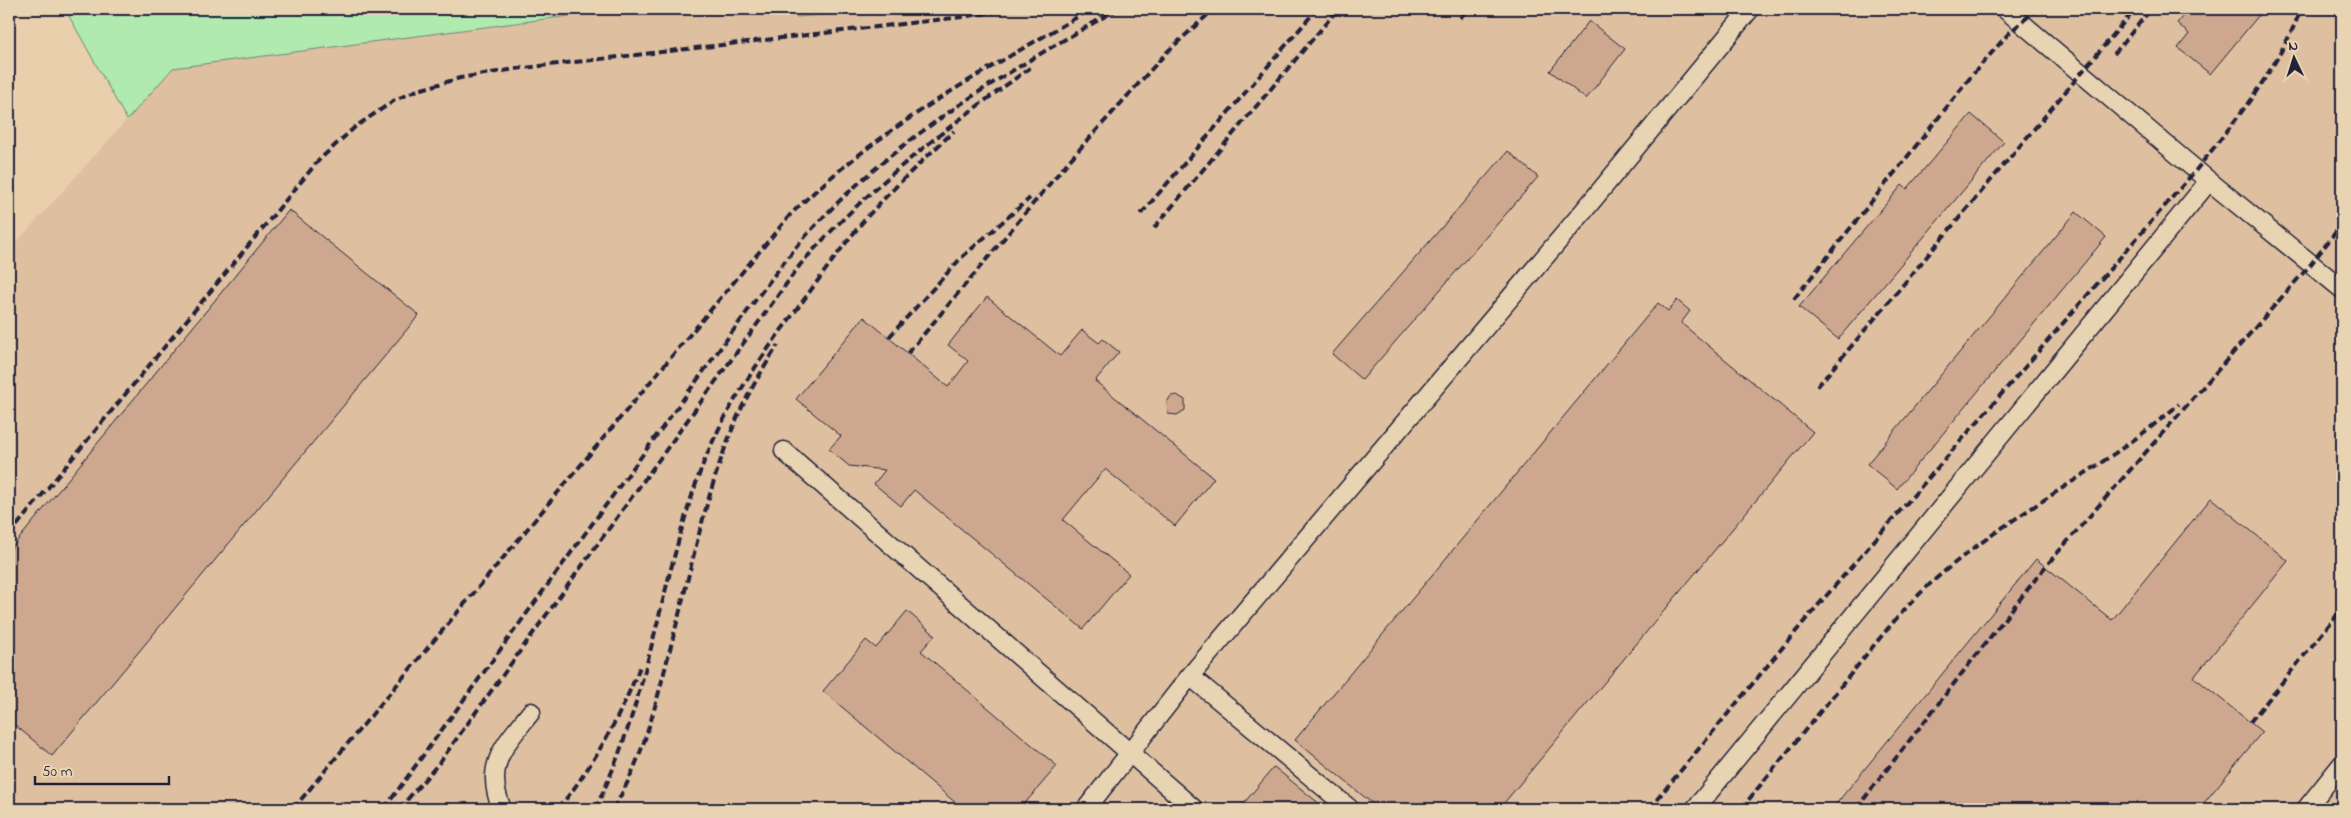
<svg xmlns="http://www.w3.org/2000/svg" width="2351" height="818" font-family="'Indie Flower',sans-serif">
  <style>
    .built { fill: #dec0a1 }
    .green { fill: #b0eaaf; stroke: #698675 }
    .building { fill: #cea88e; stroke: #22223b }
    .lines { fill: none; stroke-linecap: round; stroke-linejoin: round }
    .minor-casing { stroke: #22223b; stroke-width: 21 }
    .minor { stroke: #e8d4b2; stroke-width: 18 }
    .rail { stroke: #22223b; stroke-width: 4; stroke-dasharray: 8 4; stroke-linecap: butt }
  </style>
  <rect width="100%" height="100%" fill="#eacfac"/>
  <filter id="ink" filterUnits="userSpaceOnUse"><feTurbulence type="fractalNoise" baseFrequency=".02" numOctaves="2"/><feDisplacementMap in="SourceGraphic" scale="10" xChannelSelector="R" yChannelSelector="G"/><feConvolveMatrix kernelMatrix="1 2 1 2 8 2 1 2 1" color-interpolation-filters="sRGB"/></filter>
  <g filter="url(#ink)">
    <path class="built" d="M622,9H2342V809H9V251L173,68Z"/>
    <path class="green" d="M65,9H622L173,68L127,120Z
      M793,9H892L797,17Z"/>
    <path class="building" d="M2189,9H2264L2210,74L2178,48L2189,34L2177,23Z
      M1589,21L1625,49L1586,99L1550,71Z
      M1971,114L2004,142L1838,339L1799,307L1902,185L1907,189Z
      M1508,151L1538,177L1362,380L1332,354Z
      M289,210L419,315L52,756L9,720V551Z
      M2076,212L2106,237L1897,489L1867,464Z
      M987,297L1060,356L1082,330L1099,343L1103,339L1119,352L1095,381L1214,478L1175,526L1105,469L1063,520L1129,574L1083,629L914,490L901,506L874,484L885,470L849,466L829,449L841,436L796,399L864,317L948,387L968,361L948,345Z
      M1677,300L1690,311L1681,323L1813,432L1499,809H1379L1295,740L1658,303L1668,311Z
      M1177,395L1185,400V410L1177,415L1168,414L1167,402L1171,396Z
      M2211,498L2288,561L2194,677L2262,732L2199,809H1832L2036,559L2112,620Z
      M907,611L935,635L921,651L1057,766L1020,809H963L823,691L866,640L876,648Z
      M1274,767L1326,809H1239Z"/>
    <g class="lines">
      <g class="minor-casing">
        <path id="minor" d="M2005,9L2209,181L2342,289
          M784,451L1194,809
          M1190,676L1350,809
          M502,809C483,765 505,745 531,712
          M1086,809L1190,676L1582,213L1750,9
          M1695,809L2209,181
          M2306,809L2342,764"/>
      </g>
      <use href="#minor" class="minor"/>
      <path class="rail" d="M1460,18L1468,9
        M2114,54L2151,9
        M1141,214L1317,9
        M1154,228L1338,9
        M1794,299L1974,73L2009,33L2037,9
        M889,337L961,258L1030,198
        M908,353L1068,162L1167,52L1214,9
        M1817,387L2135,9
        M9,535L319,160L355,127L395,100L415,91L460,78L515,69L962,17L1014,9
        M2250,722L2342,609
        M293,809L790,215C881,125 982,73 1091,9
        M384,809L757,298C775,274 792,251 812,229C898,136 1008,71 1118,9
        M399,809L439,763L800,265C867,188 947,127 1030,68
        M558,809C594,765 620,717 641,664
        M595,809C648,703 660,583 700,472C723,410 761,357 800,305C822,275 843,245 867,217C894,187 924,159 954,131
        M613,809C646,755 658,694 674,634C693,562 707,487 737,418C748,393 763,369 778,345
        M1649,809L1807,618L2196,170C2236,120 2278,69 2301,9
        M1741,809C1776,766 1811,723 1846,680C1875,644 1904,606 1939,576C2014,511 2105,469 2179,404
        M1856,809L2045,567L2311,264L2342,224"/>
    </g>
  </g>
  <rect width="2351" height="818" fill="none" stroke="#e8d4b2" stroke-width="30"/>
  <rect x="15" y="15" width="2321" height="788" fill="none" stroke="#22223b" stroke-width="2" filter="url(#ink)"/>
  <g transform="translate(2294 58) rotate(356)" stroke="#e8d4b2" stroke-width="4" paint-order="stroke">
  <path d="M0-4L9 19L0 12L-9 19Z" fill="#22223b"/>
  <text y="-8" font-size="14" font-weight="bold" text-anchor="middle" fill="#22223b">N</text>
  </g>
  <path d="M35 776v8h134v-8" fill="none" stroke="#22223b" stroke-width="2.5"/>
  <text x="42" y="776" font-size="15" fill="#22223b" stroke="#e8d4b2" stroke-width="4" paint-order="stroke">50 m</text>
</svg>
